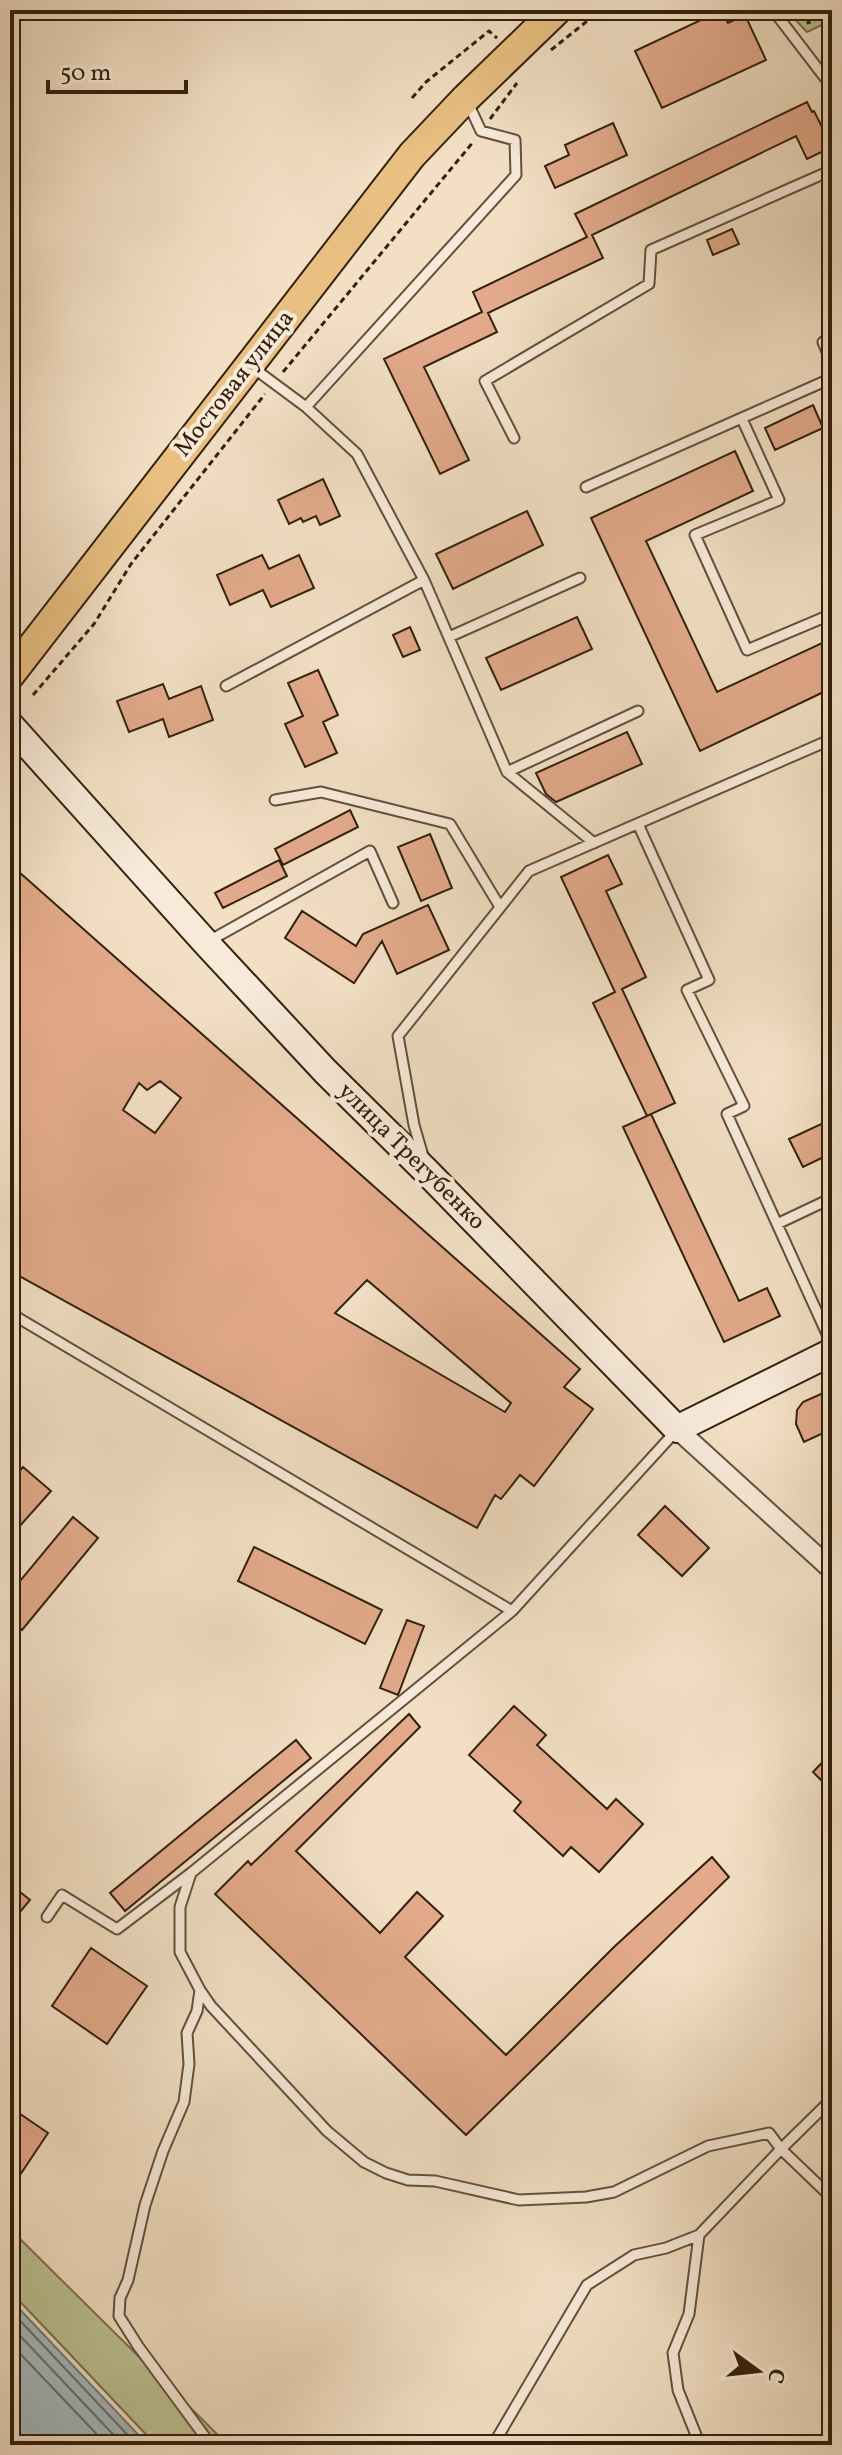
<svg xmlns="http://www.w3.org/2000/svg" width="842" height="2455" font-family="Vollkorn,serif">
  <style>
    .green { fill: #bcc194; stroke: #787151; stroke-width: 2 }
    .water { fill: #a1b9bf; stroke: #757c78; stroke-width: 2 }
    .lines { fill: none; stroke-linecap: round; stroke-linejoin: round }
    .shore { stroke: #6a6d66; stroke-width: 2 }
    .building { fill: #e2aa8a; stroke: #33210e; stroke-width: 2; fill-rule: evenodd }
    .lane-casing { stroke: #63503c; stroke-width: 13 }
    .street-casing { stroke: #63503c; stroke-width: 22 }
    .secondary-casing { stroke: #33210e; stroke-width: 30 }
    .primary-casing { stroke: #33210e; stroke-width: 32 }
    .path { stroke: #33210e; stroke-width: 3; stroke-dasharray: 6 4; stroke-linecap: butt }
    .lane { stroke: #f7ead9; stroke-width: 9 }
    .street { stroke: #f7ead9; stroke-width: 18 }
    .secondary { stroke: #f7ead9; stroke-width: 26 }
    .primary { stroke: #e9c082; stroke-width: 28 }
    .labels { text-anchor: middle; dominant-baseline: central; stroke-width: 8; stroke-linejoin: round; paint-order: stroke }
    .street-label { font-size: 24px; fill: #33210e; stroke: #f7ead9 }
  </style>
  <rect width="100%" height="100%" fill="#f2dfc4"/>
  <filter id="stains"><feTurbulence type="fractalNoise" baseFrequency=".0025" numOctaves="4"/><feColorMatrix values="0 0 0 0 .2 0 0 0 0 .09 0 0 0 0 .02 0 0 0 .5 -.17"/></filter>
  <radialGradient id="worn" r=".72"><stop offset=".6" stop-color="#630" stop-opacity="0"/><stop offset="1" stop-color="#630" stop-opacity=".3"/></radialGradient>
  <path class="green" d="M786,10H832V20L807,32Z
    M10,2229L228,2445H156L10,2291Z"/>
  <path class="water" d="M10,2299L148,2445H10Z"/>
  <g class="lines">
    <path class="shore" d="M10,2310L137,2445
      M10,2325L123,2445
      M10,2343L107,2445"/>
  </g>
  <path class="building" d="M722,10L728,23L745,15L766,60L662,108L635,51Z
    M807,102L812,112L814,111L832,147L807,159L796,136L592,235L603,258L488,313L497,332L424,367L469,460L440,474L384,359L482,312L473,292L587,237L575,214Z
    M613,123L627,155L555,188L545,166L569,155L565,145Z
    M732,229L739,244L713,255L707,240Z
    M813,405L823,428L775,450L765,428Z
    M735,451L753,491L646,541L717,692L822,643L832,665V688L700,751L591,518Z
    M323,479L340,516L320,525L316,516L303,522L301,518L289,524L278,500Z
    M527,511L543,545L453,589L436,554Z
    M262,555L269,569L299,555L314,588L271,607L263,590L230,605L217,575Z
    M577,617L592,649L501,690L486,658Z
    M410,627L420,650L403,657L393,635Z
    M318,670L338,715L323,722L337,753L305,767L285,724L303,716L288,683Z
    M163,684L169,699L201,686L213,720L169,737L163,719L129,732L117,701Z
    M627,732L642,764L556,802L546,794L536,773Z
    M350,810L358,827L283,865L275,849Z
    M430,834L452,888L421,901L398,847Z
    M608,855L622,884L606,891L646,977L622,989L675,1103L647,1116L593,1003L615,992L561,877Z
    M279,860L287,876L223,908L215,893Z
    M10,864L580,1369L564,1387L593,1409L534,1486L520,1475L501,1499L495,1495L477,1528L10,1271ZM160,1081L181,1098L155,1133L123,1110L139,1083L147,1090ZM367,1280L511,1403L505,1412L335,1313Z
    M428,905L449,950L397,974L382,941L354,983L285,938L302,911L356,946L363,934Z
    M651,1114L739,1301L767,1288L780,1316L724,1342L623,1127Z
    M832,1119V1153L803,1167L789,1139Z
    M832,1389V1429L804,1442L796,1424L797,1410L803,1402Z
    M23,1467L51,1491L10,1537V1482Z
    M665,1506L709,1548L682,1576L638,1535Z
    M73,1517L98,1538L22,1630L10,1620V1593Z
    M254,1547L382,1610L365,1644L238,1581Z
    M407,1620L424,1626L398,1695L380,1688Z
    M514,1706L546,1735L537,1745L607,1809L616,1799L643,1824L599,1872L571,1847L563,1856L514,1811L521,1802L469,1755Z
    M409,1714L420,1727L296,1851L380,1933L417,1892L443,1916L405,1957L506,2055L614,1947L712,1857L729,1877L466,2135L215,1894L248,1861L251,1865Z
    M296,1740L311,1758L125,1911L110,1893Z
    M832,1752V1791L813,1772Z
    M10,1884L30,1900L10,1924Z
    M91,1948L147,1986L107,2044L52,2006Z
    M10,2107L48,2133L10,2190Z"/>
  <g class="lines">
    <g class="lane-casing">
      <path id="lane" d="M773,10L832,87
        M832,338L823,342L832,364
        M252,367L306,407L357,454L424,580L507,772L594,843
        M306,407L516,175L515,140L481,131L467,101
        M742,419L779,500L695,535L747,650L832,614
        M514,438L485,381L649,284L651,250L832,170
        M586,487L832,378
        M449,637L580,578
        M226,686L424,580
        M507,772L638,711
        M275,800L321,792L450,824L500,907
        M638,824L709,980L687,990L744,1106L727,1114L777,1224L832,1198
        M209,941L370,851L393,903
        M423,1156L414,1125L398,1036L529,871L832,739
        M777,1224L832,1345
        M10,1313L512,1611
        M191,1873L180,1907V1952L200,1990L197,2011L187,2033L189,2064L184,2102L163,2151L145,2205L128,2280L120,2298L119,2316L138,2346L211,2445
        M47,1917L62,1895L117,1929L191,1873L512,1611L675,1432
        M200,1990L211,2006L327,2131L364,2162L386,2173L408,2180L435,2181L519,2200L586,2197L614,2192L708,2146L769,2133L781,2149L832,2198
        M493,2445L587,2285L634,2255L666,2248L699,2235
        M700,2445L678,2390L673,2353L689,2314L699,2235L781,2149L832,2099"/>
    </g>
    <g class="street-casing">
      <path id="street" d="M677,1429L832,1570"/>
    </g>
    <g class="secondary-casing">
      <path id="secondary" d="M10,725L206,943L325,1071L428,1173L677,1429L832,1352"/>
    </g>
    <g class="primary-casing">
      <path id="primary" d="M10,675L412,155L466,98L557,10"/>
    </g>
    <path class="path" d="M810,10L808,23L832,12
      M551,50L601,10
      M412,98L426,82L489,31L497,38
      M490,119L517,83
      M283,372L474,141
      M33,695L94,624L131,564L265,394"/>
    <use href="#lane" class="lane"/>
    <use href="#street" class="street"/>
    <use href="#secondary" class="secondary"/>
    <use href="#primary" class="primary"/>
  </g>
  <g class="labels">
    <g class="street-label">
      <text transform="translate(235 384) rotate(-52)">Мостовая улица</text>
      <text transform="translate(411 1157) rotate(45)">улица Трегубенко</text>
    </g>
  </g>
  <rect width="842" height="2455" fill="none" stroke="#f2dfc4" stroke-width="40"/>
  <rect x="12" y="12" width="818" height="2431" fill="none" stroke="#33210e" stroke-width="4"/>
  <rect x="20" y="20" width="802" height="2415" fill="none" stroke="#33210e" stroke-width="2"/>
  <g transform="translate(758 2371) rotate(105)" stroke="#f7ead9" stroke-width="6" paint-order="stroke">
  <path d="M0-6L14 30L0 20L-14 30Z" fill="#33210e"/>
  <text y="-12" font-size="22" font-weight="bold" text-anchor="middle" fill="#33210e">С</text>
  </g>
  <path d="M48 80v12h138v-12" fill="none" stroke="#33210e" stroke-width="4"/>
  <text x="60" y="80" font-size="24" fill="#33210e" stroke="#f7ead9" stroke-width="6" paint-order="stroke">50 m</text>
  <rect width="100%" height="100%" filter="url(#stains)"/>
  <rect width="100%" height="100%" fill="url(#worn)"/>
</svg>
